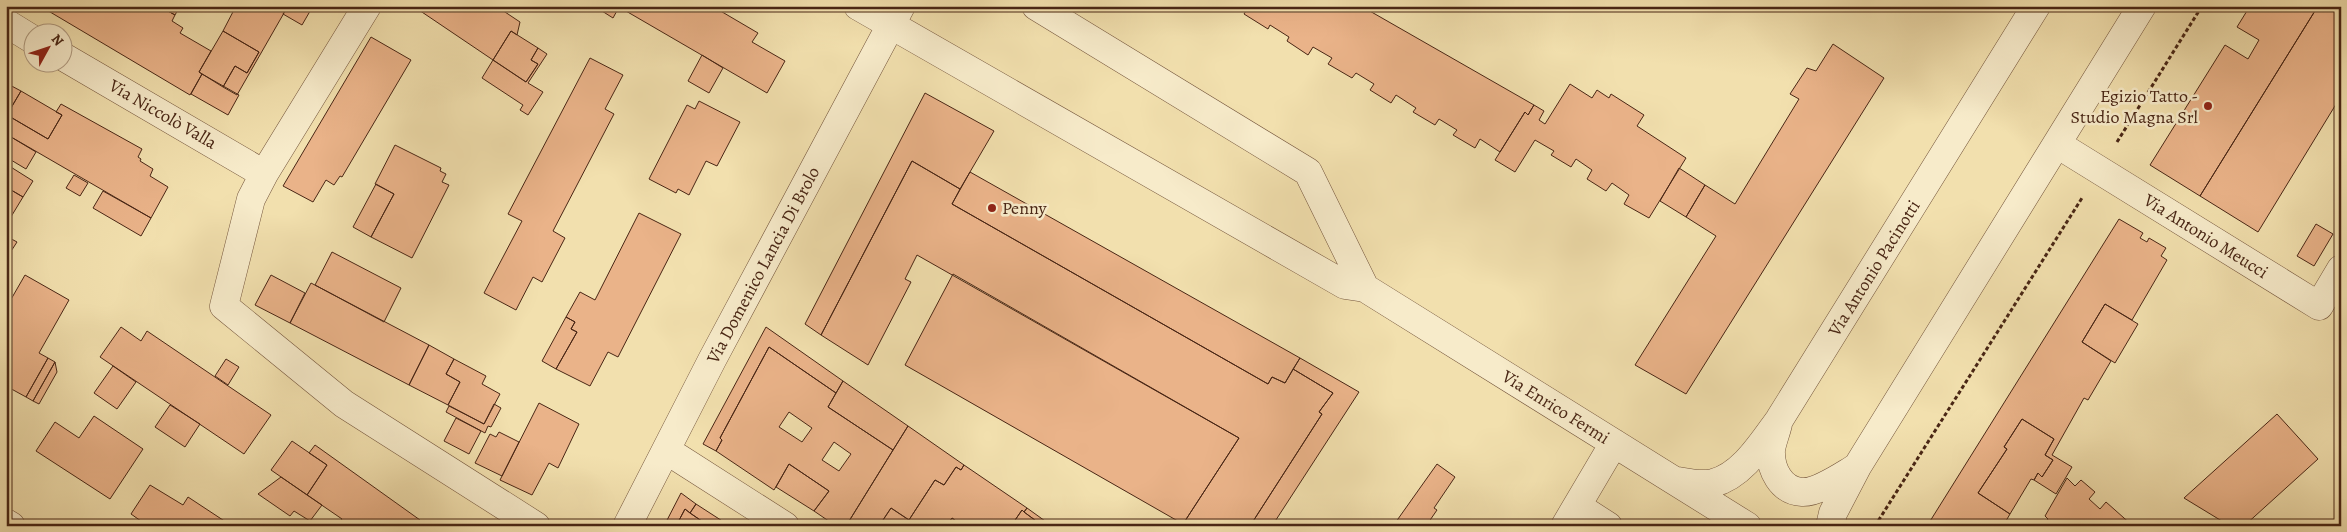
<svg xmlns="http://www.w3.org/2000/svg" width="2347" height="532" font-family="Alegreya,serif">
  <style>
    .building { fill: #eab389; stroke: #492615; fill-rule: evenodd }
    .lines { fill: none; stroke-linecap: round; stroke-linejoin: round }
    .street-casing { stroke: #73543b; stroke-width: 29 }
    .path { stroke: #492615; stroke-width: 3; stroke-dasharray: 4 2.5; stroke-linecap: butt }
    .street { stroke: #f7ebca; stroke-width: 28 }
    .poi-dot { fill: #8f2418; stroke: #f7ebca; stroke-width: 2 }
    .labels { text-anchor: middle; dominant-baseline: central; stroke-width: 5; stroke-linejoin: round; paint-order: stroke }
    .poi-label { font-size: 18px; fill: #492615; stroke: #f7ebca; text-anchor: end }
    .street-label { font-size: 18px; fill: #492615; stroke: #f7ebca }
  </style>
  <rect width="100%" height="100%" fill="#f2e0ae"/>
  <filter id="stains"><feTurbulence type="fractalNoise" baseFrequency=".004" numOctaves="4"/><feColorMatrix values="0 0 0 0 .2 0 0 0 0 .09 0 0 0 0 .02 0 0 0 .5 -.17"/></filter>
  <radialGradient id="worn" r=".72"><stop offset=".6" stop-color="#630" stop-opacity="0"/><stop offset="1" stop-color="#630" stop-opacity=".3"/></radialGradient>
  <path class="building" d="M40,6H128L135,10L137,6H159L175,15L172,21L183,28L180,33L211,51L199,72L202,74L190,95Z
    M159,6H180L175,15Z
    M236,6H288L237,95L223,87L235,66L247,73L259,52L223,31Z
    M288,6H313L302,25L283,14Z
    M413,6H496L520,22L517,35L511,31L493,60Z
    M594,6H712L758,33L752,42L785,61L767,93L619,7L613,18Z
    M1243,6H1361L1534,105L1528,115L1525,112L1500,152L1480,139L1475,148L1453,135L1457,130L1439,119L1435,125L1413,112L1416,108L1396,95L1391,103L1370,90L1374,84L1356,73L1352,78L1328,64L1332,58L1313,47L1308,55L1287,41L1289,37L1270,25L1268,29L1244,14L1247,9Z
    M2250,6H2318L2200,196L2150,165L2225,45L2248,59L2259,40L2237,27Z
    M2318,6H2341V96L2258,232L2200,196Z
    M223,31L259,52L247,73L235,66L223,87L199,72Z
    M511,31L538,48L531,60L538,64L526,82L493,60Z
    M371,37L411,60L342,177L340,176L334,185L326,180L313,202L283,186Z
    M1833,44L1884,78L1686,394L1635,365L1716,236L1686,217L1705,185L1735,204L1799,99L1790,94L1807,68L1816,71Z
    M538,48L547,54L528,83L543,92L528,115L520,110L523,105L482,78L493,60L526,82L538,64L531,60Z
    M702,55L723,68L709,93L688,81Z
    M590,58L623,75L605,109L614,114L553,231L565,238L542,282L533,277L516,310L484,293L522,221L508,214Z
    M202,74L239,95L228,115L191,94Z
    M6,83L21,91L6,116Z
    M1570,84L1592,98L1597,90L1609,98L1611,94L1644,115L1637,126L1686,158L1649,218L1624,204L1629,195L1612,183L1606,191L1587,179L1592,170L1576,159L1571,167L1551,155L1554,151L1535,140L1515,172L1495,160L1525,112L1528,115L1534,105L1544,111L1539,120L1545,124Z
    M21,91L62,115L48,139L7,115Z
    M925,93L994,131L960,189L912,161L821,335L805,324Z
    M699,101L740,122L717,166L706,161L689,195L678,189L676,193L649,179L687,105L695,109Z
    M61,104L142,149L138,157L141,159L140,161L153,169L150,176L168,187L151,218L6,134L7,115L48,139L62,115L56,112Z
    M6,134L36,152L26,169L6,157Z
    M395,145L441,168L440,171L446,174L442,182L449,185L412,258L371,237L394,194L375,184Z
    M912,161L960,189L952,204L1268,384L1272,377L1285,383L1293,369L1333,393L1319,412L1322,414L1250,526L1183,524L1239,438L917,255L905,279L911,282L868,365L821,335Z
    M6,164L33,181L23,197L6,187Z
    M1679,168L1705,185L1686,217L1660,201Z
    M970,172L1300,358L1285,383L1272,377L1268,384L952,204Z
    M74,175L88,183L80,196L66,188Z
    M376,184L394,194L371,237L353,227Z
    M6,187L23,197L6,225Z
    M103,191L151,218L141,236L93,208Z
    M639,213L681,234L618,357L608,352L590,386L556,369L577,332L571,329L575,322L566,317L580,292L595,300Z
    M2119,219L2143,233L2140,238L2147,242L2149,238L2166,248L2161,256L2167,260L2132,320L2105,304L2082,342L2111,361L2088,400L2084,398L2052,455L2072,467L2056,494L2034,480L2038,473L2042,477L2053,460L2045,455L2054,439L2022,419L2004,447L2007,449L1978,493L2010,514L2003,526H1927Z
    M2316,224L2333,234L2314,266L2297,256Z
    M6,236L17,242L6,259Z
    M332,252L401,288L384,322L315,285Z
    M953,274L1239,438L1183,524L905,365Z
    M25,275L69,300L39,353L48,358L26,397L6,386V339L9,334L6,333V308Z
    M271,275L305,293L290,323L255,305Z
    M311,283L429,345L409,385L290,323Z
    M2105,304L2138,324L2115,363L2082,342Z
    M566,317L575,322L571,329L577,332L556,369L542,361Z
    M121,327L141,341L147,331L271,415L244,454L100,357Z
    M766,327L843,381L836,393L769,347L720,438L722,440L716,451L703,444Z
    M429,345L454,359L446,374L460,382L448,405L409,385Z
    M769,347L836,393L828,407L893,450L846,526H836L814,511L829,491L789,464L774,490L716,451L722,440L720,438ZM789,412L812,428L802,442L779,427ZM834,442L851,454L839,471L822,460Z
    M48,358L55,362L33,401L26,397Z
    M1300,358L1359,392L1272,526H1250L1322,414L1319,412L1333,393L1293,369Z
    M226,359L239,367L228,385L215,376Z
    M454,359L486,376L482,384L500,394L484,424L448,405L460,382L446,374Z
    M55,362L57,372L39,404L33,401Z
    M113,366L136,382L117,409L94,393Z
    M843,381L908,426L893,450L828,407Z
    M539,403L579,424L558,468L549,463L532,495L500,480Z
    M494,404L501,408L491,427L488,426L485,433L446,412L449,406L484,424Z
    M170,405L200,424L185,447L155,427Z
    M2277,414L2318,459L2244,526H2230L2184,498Z
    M94,416L143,449L110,499L36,451L55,422L79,438Z
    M456,418L481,431L469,454L444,441Z
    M2022,419L2054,439L2045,455L2053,460L2042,477L2038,473L2034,480L2031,479L2010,514L1978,493L2007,449L2004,447Z
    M908,426L964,465L961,470L956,467L944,485L935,480L909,520L891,508L879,526H846Z
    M499,432L519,442L502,476L475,463L490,434L496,437Z
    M292,441L327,465L307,495L271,470Z
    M315,445L420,520L417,526H337L342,519L307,495L327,465L309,453Z
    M789,464L829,491L814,511L776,487Z
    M1437,464L1455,477L1434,508L1437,510L1426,526H1393Z
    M964,465L1027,508L1024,512L1022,510L1011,526H963L952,518L946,526H905L935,480L944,485L956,467L961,470Z
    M281,477L322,505L310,521L294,511L290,516L258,494Z
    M2067,478L2075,486L2081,480L2095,492L2089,499L2100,509L2106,502L2133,526H2043L2048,519L2045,516Z
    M150,485L183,505L188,497L232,526H148L131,514Z
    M681,493L696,504L690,513L685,509L676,526H664Z
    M696,504L730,526H709L690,513Z
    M891,508L909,520L905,526H879Z
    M1027,508L1052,526H1043L1024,512Z
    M685,509L690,513L709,526H676Z
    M1022,510L1024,512L1043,526H1011Z
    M952,518L963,526H946Z"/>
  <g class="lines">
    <g class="street-casing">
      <path id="street" d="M367,6L264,174L251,199L224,306L344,404L536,526
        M858,6L1345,285L1365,288L1747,526
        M1036,6L1308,172L1365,288
        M6,23L32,39
        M62,56L264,174
        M2057,144L2319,306L2341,269
        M1778,424C1776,433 1772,442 1771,450C1770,469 1781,491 1802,492C1818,493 1843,475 1857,467
        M666,450L785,526
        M1678,481C1690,483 1701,486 1713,483C1742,476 1762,443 1779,420L2036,6
        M1577,506L1608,526
        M6,523L11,526
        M627,526L712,360L901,6
        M1565,526L1614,443
        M1830,526L1833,513L1857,467L2142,6"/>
    </g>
    <path class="path" d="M2117,142L2202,6
      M1875,526L2082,198"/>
    <use href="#street" class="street"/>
  </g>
  <g class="poi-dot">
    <circle cx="2208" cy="106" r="5"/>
    <circle cx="992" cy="208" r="5"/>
  </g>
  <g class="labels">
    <g class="poi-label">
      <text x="2198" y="96">Egizio Tatto -<tspan x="2198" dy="21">Studio Magna Srl</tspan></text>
      <text x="1002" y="208" text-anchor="start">Penny</text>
    </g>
    <g class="street-label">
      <text transform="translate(163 114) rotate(30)">Via Niccolò Valla</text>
      <text transform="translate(2206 236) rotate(32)">Via Antonio Meucci</text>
      <text transform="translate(763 265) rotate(-62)">Via Domenico Lancia Di Brolo</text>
      <text transform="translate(1874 268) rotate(-58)">Via Antonio Pacinotti</text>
      <text transform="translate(1556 407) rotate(32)">Via Enrico Fermi</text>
    </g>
  </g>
  <rect width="2347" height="532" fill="none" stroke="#f2e0ae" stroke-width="25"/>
  <rect x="8" y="8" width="2332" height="517" fill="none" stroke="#492615" stroke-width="2.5"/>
  <rect x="12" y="12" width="2322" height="507" fill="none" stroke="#492615"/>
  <g transform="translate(48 48) rotate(50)"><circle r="24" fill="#f7ebca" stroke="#b19c82"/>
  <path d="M0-4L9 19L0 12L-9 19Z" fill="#8f2418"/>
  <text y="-8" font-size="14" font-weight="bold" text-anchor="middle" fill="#492615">N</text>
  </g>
  <rect width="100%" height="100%" filter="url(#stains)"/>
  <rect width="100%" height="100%" fill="url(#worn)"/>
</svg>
